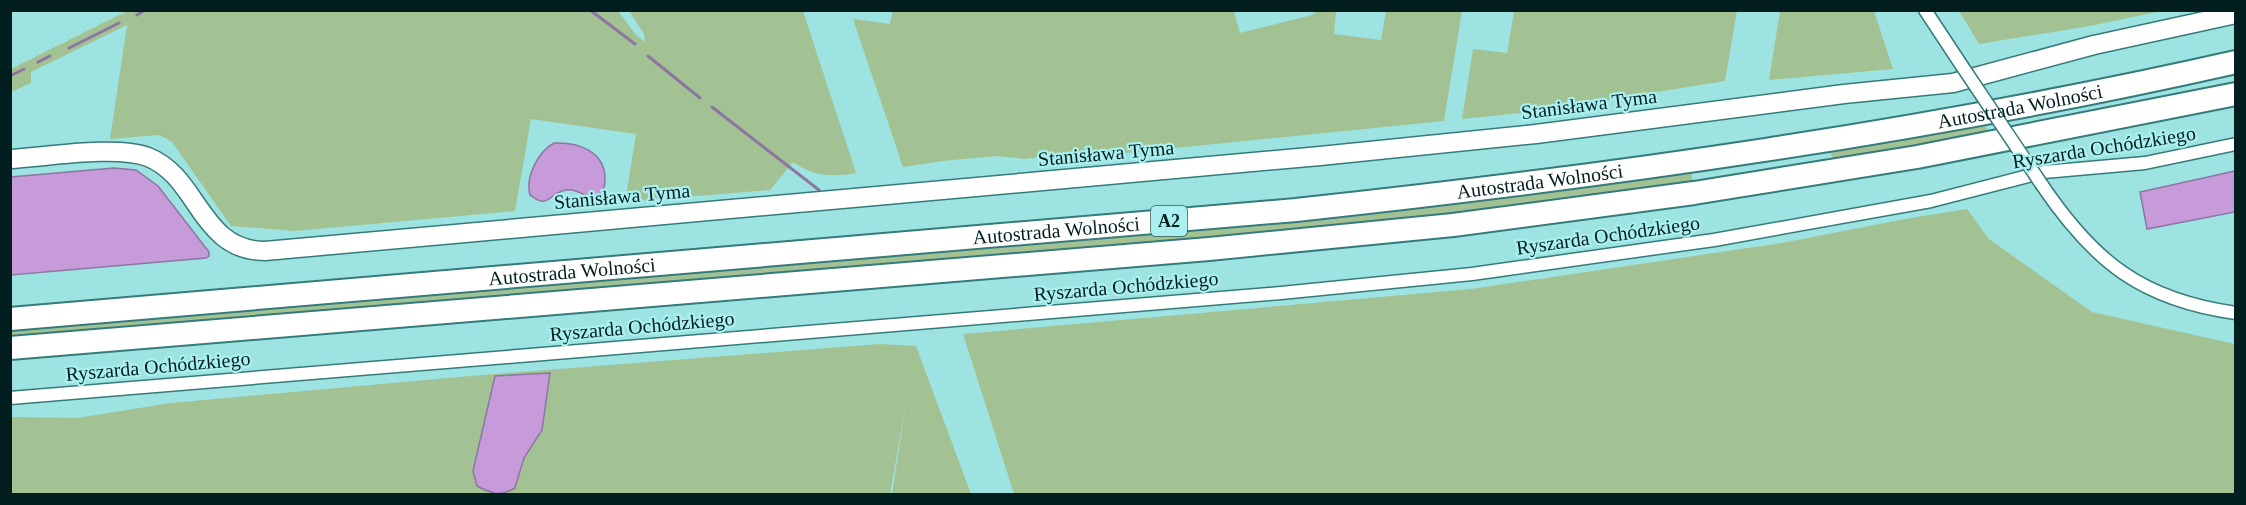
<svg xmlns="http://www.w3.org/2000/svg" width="2246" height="505" font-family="Georgia,serif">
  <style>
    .green { fill: #a3c294 }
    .water { fill: #c79bda; stroke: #8c76a2; stroke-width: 1.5 }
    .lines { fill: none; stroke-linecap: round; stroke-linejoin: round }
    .stream { stroke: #8c76a2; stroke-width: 3 }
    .street-casing { stroke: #357b7b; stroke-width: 15 }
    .secondary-casing { stroke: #357b7b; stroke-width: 21 }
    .highway-casing { stroke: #357b7b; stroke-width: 26 }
    .street { stroke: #fff; stroke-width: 12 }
    .secondary { stroke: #fff; stroke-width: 18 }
    .highway { stroke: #fff; stroke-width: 22 }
    .street-bridge-casing { stroke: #357b7b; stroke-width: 15; stroke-linecap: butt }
    .street-bridge { stroke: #fff; stroke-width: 12 }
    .labels { text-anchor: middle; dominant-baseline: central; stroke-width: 4.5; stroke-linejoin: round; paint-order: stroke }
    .shield { fill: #aaf0f0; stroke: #345d5d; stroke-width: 1.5 }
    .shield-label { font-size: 18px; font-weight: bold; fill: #021e1e }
    .street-label { font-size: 20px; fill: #021e1e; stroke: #aaf0f0 }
  </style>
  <rect width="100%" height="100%" fill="#9de3e2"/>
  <path class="green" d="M129,10L618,11L637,36L645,42L644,34L629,11H803L856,173C831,177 815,177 793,162L770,190L625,202L636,134L531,119L515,211L295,231L231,226L172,142L159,135L110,139L127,25L31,72V83L11,92V69Z
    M893,10L1234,11L1240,33L1312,15L1317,11H1336L1334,34L1381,40L1386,11H1462L1444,121L1065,159L1058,155L1024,159L997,156L943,161L903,167L854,22V19L890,24Z
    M1514,11V10L1737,11L1725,81L1540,111L1462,119L1473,49L1507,53Z
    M1780,11H1874L1893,69L1769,80Z
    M1959,11H2162L2090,26L1979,44Z
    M1981,120L1992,136L1833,164L1830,146Z
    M1691,168L1693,186L1407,222L215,324L11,337V330L295,300Z
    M1967,209L1989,239L2092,312L2235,344V494H1014L963,334L1471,289L1782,243L1905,219Z
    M879,344L916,346L971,494H892L906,403L890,494H11V417L77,418L171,403L470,376Z"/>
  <path class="water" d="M554,143C578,142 605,151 605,179C605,185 604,192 598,195C586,201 576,185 562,191C548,196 547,209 530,195C525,177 538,152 554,143Z
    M114,168L136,170L158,186L209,252V256L206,258L11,275V177Z
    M2235,171V212L2147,229L2140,192Z
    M550,373L542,430L524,458L515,488C500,497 493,494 477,486L473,471L495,376Z"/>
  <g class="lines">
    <path class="stream" d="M590,10L635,44
      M137,15L145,10
      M69,48L119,23
      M648,56L700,98
      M38,62L50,56
      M10,76L24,69
      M712,107L819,190"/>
    <g class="street-casing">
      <path id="street" d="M1925,10L1962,66
        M2042,185C2094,262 2142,300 2236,313
        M10,398L1281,293L1472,274L1714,240L1931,201L2044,172L2145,163L2236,144"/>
    </g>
    <g class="secondary-casing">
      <path id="secondary" d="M10,159C46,157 116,145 148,157C199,177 200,251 265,251L1320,156L1536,134L1844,94L1953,83L2094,45L2236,14"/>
    </g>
    <g class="highway-casing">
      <g id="highway">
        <path id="s1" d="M10,319L1296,210C1611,176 1926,132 2236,62"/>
        <path d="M10,348L1209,249L1453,225L1694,193L1917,157L2236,94"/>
      </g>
    </g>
    <use href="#street" class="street"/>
    <use href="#secondary" class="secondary"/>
    <use href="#highway" class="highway"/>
    <g class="street-bridge-casing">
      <path id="street-bridge" d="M1962,66L2042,185"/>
    </g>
    <use href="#street-bridge" class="street-bridge"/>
  </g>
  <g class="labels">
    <rect class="shield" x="1151" y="206" width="36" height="30" rx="4.5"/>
    <g class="shield-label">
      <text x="1169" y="221">A2</text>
    </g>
    <g class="street-label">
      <text transform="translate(1589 104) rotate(-7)">Stanisława Tyma</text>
      <text stroke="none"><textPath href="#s1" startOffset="2022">Autostrada Wolności</textPath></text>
      <text transform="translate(2104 147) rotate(-9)">Ryszarda Ochódzkiego</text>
      <text transform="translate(1106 153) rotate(-5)">Stanisława Tyma</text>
      <text stroke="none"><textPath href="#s1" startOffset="1536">Autostrada Wolności</textPath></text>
      <text transform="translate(622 196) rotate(-5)">Stanisława Tyma</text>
      <text stroke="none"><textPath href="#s1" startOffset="1050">Autostrada Wolności</textPath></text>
      <text transform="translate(1608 235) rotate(-8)">Ryszarda Ochódzkiego</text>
      <text stroke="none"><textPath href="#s1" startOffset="564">Autostrada Wolności</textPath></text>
      <text transform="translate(1126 286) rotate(-5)">Ryszarda Ochódzkiego</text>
      <text transform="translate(642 326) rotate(-5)">Ryszarda Ochódzkiego</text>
      <text transform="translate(158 366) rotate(-5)">Ryszarda Ochódzkiego</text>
    </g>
  </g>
  <rect width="2246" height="505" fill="none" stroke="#021e1e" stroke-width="24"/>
</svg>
